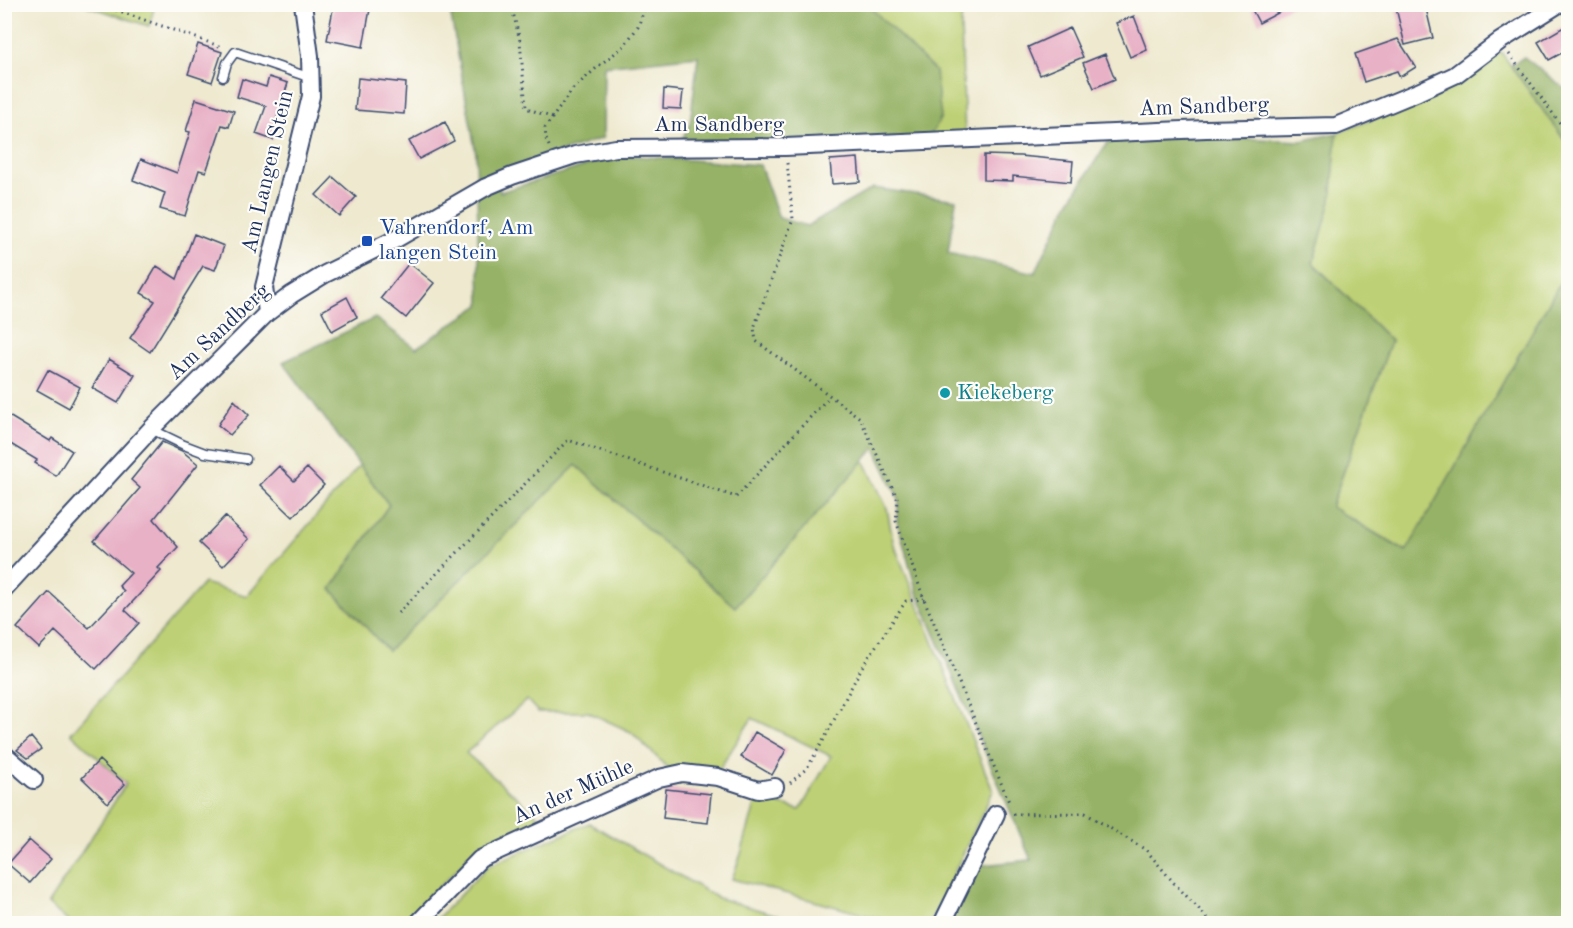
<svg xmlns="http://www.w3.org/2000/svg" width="1573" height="928" font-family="'Old Standard TT',serif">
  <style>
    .green { fill: #bdd074; stroke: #6c8069; stroke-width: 1.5 }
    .forest { fill: #96b266; stroke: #587062; stroke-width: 1.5 }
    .building { fill: #e8b1c6 }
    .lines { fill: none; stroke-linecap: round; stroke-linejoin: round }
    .service-casing { stroke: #3b4b6f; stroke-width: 11 }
    .minor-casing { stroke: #3b4b6f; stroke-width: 20 }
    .path { stroke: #3b4b6f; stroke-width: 3; stroke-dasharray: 1.5 4.5; stroke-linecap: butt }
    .service { stroke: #fff; stroke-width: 8 }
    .minor { stroke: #fff; stroke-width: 16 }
    .transit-dot { fill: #1a4fb4; stroke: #fdfcf7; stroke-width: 2 }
    .culture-dot { fill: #0f9aa8; stroke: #fdfcf7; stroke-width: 2 }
    .labels { text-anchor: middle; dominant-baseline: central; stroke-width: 4.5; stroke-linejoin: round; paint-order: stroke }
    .street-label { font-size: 22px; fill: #1b2f5e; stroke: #fdfcf7 }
    .transit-label { font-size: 22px; fill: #164399; stroke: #fdfcf7; text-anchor: start }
    .culture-label { font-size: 22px; fill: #0d838f; stroke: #fdfcf7; text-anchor: start }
  </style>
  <rect width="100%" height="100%" fill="#fdfcf7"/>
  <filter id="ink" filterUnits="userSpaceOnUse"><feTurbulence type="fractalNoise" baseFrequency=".0167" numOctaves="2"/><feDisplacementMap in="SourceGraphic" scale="12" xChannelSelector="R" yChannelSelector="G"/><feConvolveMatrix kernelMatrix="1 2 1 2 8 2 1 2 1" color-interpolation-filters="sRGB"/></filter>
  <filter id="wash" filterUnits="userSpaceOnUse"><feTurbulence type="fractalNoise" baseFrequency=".008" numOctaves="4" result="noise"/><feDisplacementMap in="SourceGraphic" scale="24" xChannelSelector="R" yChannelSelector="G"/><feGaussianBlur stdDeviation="1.35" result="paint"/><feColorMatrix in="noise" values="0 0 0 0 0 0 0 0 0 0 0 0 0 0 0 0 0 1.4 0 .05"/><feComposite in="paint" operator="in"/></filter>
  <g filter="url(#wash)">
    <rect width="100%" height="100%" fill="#eee9cf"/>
    <path class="green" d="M85,5H155L149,26Z
      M868,5H962L961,27L965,136L930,137Z
      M1501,52L1568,145V269L1407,552L1331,507L1391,341L1313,263L1331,201L1337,133L1440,94Z
      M864,460L887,508L893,542L993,791L930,923H896L732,879L741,854L757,798L800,810L831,756L752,718L720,768L669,769L631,732L588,712H538L527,700L466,753L545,822L475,852L402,923L259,924L249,919L244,924L70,923L48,904L126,784L71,733L204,583L247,596L360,465L389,505L331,589L388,651L576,465L735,607Z
      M589,823L718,898L804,923H433L488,866Z"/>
    <path class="forest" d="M449,5H868L935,71L941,117L930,137L680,143L690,124L698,56L604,66L603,138L498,173L500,192L621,155L760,165L779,218L807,226L873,188L956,200L948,253L1035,273L1069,202L1109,140L1159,134L1301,141L1337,133L1331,201L1313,263L1391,341L1331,507L1406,552L1568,269V923H947L973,866L1031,860L917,592L897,521L899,500L875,448L735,607L576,465L388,651L331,589L389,505L283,362L375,318L416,348L480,305L476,154Z
      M1524,57L1568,91V145L1511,66Z"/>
    <g id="blocks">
      <path class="building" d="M334,4H371L363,47L327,40Z
        M1249,4H1295L1259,23Z
        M1395,4H1425L1433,38L1405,45Z
        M1134,16L1147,50L1130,57L1116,23Z
        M1569,24V49L1549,60L1538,42Z
        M1070,28L1083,57L1040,75L1028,47Z
        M1398,39L1416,67L1400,77L1397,71L1364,82L1355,54Z
        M198,44L222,52L212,82L188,74Z
        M1105,54L1115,79L1094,88L1083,63Z
        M269,77L288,83L276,121L280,122L273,140L256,134L266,106L237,97L242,79L266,87Z
        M358,78L406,83L404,114L355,110Z
        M664,89L683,91L681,109L663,108Z
        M196,99L234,111L229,127L222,125L206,172L199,170L185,216L160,209L165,193L133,180L141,159L177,173L190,132L186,131Z
        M445,122L454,141L419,159L409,141Z
        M984,155L1020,156L1073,161L1071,182L1013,176V181L984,180Z
        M858,158L860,182L832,184L830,160Z
        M333,177L356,197L339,216L316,195Z
        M194,234L224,246L215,270L203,266L150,352L130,338L155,301L141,293L157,266L177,279Z
        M409,263L434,283L406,318L381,298Z
        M347,297L357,317L332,331L322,311Z
        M109,359L135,375L118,403L92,388Z
        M48,370L80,387L69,408L37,390Z
        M234,400L249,415L230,435L218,425Z
        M4,413L50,441L52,438L72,451L56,476L35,463L37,460L4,440Z
        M162,442L182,451L198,464L154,519L178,547L158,568L161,571L125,610L139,623L96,669L55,631L39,648L17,628L49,592L89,628L124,591L119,586L131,573L94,541L140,488L131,480Z
        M279,466L294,481L307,468L324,485L293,517L260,485Z
        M225,516L249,539L223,566L199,543Z
        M755,732L786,750L772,775L741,757Z
        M31,737L41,749L28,758L17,750Z
        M99,760L125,784L108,803L82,778Z
        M666,789L711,794L708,823L663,818Z
        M29,840L51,859L30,883L8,864Z"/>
    </g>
  </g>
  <g filter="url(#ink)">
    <use href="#blocks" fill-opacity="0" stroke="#3b4b6f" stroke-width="1.5"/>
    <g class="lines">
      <g class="service-casing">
        <path id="service" d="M223,77L227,63L235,52L311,78
          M151,429L184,445L205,453L246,459"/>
      </g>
      <g class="minor-casing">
        <path id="minor" d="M267,313L264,287L311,96L310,56L303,4
          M4,589L151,429L267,313L291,295L325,274L396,239L486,187L512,176L575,155L616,148L785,147L1206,129L1336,126L1418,92L1455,75L1500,41L1559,4
          M4,754L34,780
          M417,924L480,859L659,778L682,773L718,777L758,790L775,787
          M942,924L996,814"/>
      </g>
      <path class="path" d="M99,4L222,47
        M511,4L520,41L526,108L553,118
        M1509,54L1568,134
        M549,146L546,139L545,128L573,89L601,64L623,47L638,27L646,4
        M787,163L793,219L754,328L756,341L860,418L898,500L896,521L924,599L1009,802
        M398,613L568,440L736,497L830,396
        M790,783L807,768L823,741L862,667L906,601L924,599
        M1013,814L1085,813L1146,850L1174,883L1213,924"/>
      <use href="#service" class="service"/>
      <use href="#minor" class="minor"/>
    </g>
  </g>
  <rect class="transit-dot" x="361" y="235" width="12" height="12" rx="3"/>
  <circle class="culture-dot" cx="945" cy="393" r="6"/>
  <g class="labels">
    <g class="street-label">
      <text transform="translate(1204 107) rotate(-2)">Am Sandberg</text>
      <text x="719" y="125">Am Sandberg</text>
      <text transform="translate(268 172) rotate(-77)">Am Langen Stein</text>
      <text transform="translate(219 332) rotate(-43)">Am Sandberg</text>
      <text transform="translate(573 792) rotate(-24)">An der Mühle</text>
    </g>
    <g class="transit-label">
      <text x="379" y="228">Vahrendorf, Am<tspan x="379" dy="25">langen Stein</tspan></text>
    </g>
    <g class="culture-label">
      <text x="957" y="393">Kiekeberg</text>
    </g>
  </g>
  <rect width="1573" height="928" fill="none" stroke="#fdfcf7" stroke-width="24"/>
</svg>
